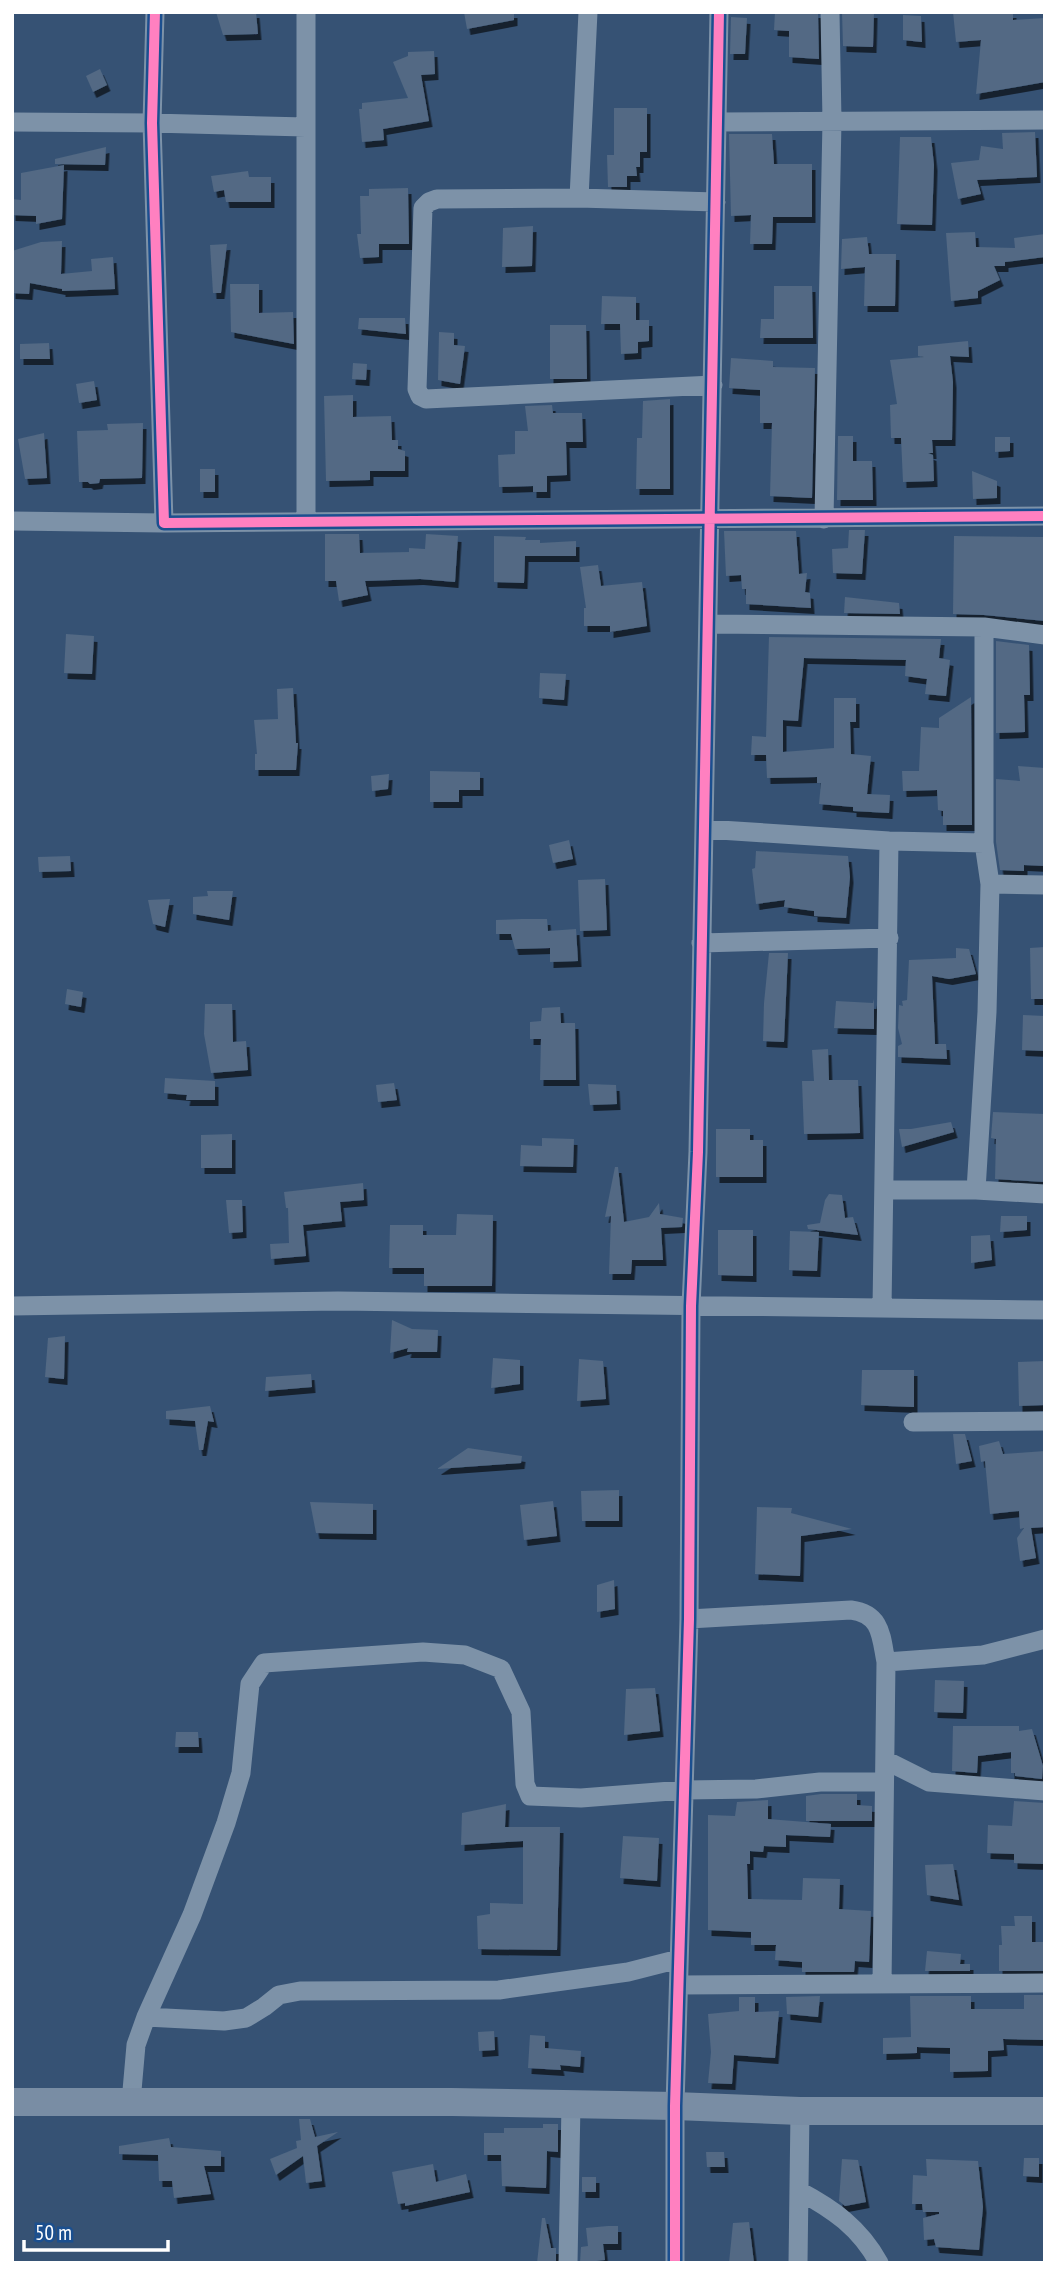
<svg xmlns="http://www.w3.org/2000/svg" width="1057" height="2275" font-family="'PT Sans Narrow',sans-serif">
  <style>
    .building { fill: #526984; filter: url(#shadow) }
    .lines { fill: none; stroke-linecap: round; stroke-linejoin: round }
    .street { stroke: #7d92a8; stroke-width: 19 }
    .secondary { stroke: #798da4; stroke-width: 28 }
    .cycleway-casing { stroke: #1b4f8f; stroke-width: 15 }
    .cycleway { stroke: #ff80c0; stroke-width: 10 }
  </style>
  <defs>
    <filter id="shadow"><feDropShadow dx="3.5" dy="6" stdDeviation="0" flood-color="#0009"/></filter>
  </defs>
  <rect width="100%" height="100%" fill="#365274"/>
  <path class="building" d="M216,12H256L258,34L223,35Z
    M464,12H514V20L467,29Z
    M775,12H818L819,59L789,57V31L774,30Z
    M842,12H874L873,47L843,46Z
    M953,12H1013V20L1045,18V82L976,94L981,40L956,42Z
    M903,15L921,16L922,42L903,40Z
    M731,17L747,18L745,54H730Z
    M434,51L435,74L421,75L429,121L383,129L384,140L362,142L359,109H362V103L408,98L393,62L408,56V52Z
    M100,69L107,85L93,92L86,76Z
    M614,108H647V152H640V167H636L637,176H627V187H608L607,155H614Z
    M1035,132L1037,177L977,180L981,194L958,199L951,163L979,160L981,146L1003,149L1002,133Z
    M729,134H772L774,164H812V217H773L772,244H750L751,215L731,216Z
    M900,137H931L934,165L932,225L897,224Z
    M106,147L105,165L55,164V159Z
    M64,165L62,219L36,224V216L12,215V199L21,200V173Z
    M248,171L249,177H271V202H226L224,190L214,192L211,176Z
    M408,188L409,244H379V257L360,258L357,234H361L360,196H369V189Z
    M533,226L532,266L502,267L503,228Z
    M975,232L976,247L1015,248L1014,238L1045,234V257L1005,262V266H994L1000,280L978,291V298L951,301L946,233Z
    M867,237L869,254H896L895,306H864L865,267L841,269L842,239Z
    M62,241L61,274L92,271L91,259L113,257L115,289L62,291V289L30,283L29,294L12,293V251L41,242Z
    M227,244L221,293H213L210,245Z
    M230,284H259V313L293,312L294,344L231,332Z
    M774,286H812L813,338H760L761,319H774Z
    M602,296L636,297V320H649V341L638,342V353L621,354L620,324H601Z
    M359,318H405L406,334L358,329Z
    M550,325H586L587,379H550Z
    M439,332L454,333V345L465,346L460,384L438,380Z
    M968,341L969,357L950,356L953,382L952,440H932L933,453H928L933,455L934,481L903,482L901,438H891L890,405L897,404L890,360L924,357L918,356V346Z
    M49,343L50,359H20V344Z
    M731,358L773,361V367L815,368L812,498L770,496L772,423H760V390L729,388Z
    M353,363L367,364L366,380L352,379Z
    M94,381L97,400L79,403L76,384Z
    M353,395V417L391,416L392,440H398V449L405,451V471H370V480L326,481L324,396Z
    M670,399V489H636L637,438H642L643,401Z
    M552,405L553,413H582L583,442H566L567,475L547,476V492H533V486L499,487L498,455L515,454V431H528L525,406Z
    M143,423L142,478L100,479L99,483L90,484L88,482H79L77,431L108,430L107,424Z
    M44,433L47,478L25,479L18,439Z
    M838,436H853V461H872L873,500H837Z
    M995,437H1010V451L995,452Z
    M200,469H215V492H200Z
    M972,471L997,481V498L973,499Z
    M849,530H865L862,574L833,573L832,549L848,548Z
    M724,531H796L799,574L807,573L805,592L810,593L811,608L746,604V589H742L741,575L726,576Z
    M325,534H359L360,553L409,552V548L425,549L426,534L458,536L455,582L420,579L365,581L368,595L339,601L336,581H325Z
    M494,536L526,537L525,540H540V543L576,541V556H525L524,583L494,582Z
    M954,536L1045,537V621L984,615L953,614Z
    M598,565L601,586L642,582L647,626L610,632V626H584V608H586L580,567Z
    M845,597L899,603L900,614L844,613Z
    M66,634L94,636L92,674L64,673Z
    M769,637L941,639L939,658L950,660L946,696L925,694L927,679L905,676L906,660L804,658L798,721L783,720V752L834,748V698H856V722H850L851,754L871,756L867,794L890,795L889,813L853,811V807L819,804L821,783H817V777L767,778L766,755H751L752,736L766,737Z
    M996,641L1029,645L1030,695H1024L1025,732L996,733Z
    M540,673L566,674L564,700L539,698Z
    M293,688L296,743H298L296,770H255V754H257L254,720L278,719L277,689Z
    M971,697L972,825H943V811L938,810L937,790L903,791L902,771H919L921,727L939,728V718Z
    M1018,766L1045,768V866L1024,865V871L1000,870L996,842V779L1020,781Z
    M430,771L480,772V790H459V802H430Z
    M389,774L388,789L372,791L371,776Z
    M569,840L573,859L553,863L549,845Z
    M756,851L848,856L850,877L846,918L814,916V911L784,907L785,900L756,904L752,869L755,868Z
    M70,856L71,871L39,872L38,857Z
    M605,879L607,930L580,931L578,880Z
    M207,891H233L229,920L193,914V897L208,896Z
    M170,899L165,927L153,924L148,900Z
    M522,919H547L548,931L576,929L578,961L550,962V948L515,949L511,934H496V920Z
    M1045,947V999H1031L1030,948Z
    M956,948L969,949L976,974L949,979L932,976L935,1044H946L947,1059L898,1057V1046L902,1044L898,1028L899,1005L903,1006L902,1001L907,1000L909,960L956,958Z
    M769,953H788L784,1042L763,1041L764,1003Z
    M67,989L83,992L81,1007L65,1004Z
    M874,999V1029L834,1028L836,1001L873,1003Z
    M205,1004H232L233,1042L246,1041L248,1070L211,1073L204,1034Z
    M560,1007L561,1023H575L576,1080H540L541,1039H530V1022L541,1021L542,1008Z
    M1023,1015L1045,1016V1051L1022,1050Z
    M828,1049L829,1080H858L860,1133L804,1134L802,1081H814L812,1050Z
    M165,1078L215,1081V1100H186L187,1095L164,1093Z
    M394,1083L397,1100L378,1102L376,1085Z
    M588,1084L616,1085L617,1104L590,1105Z
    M993,1112L1045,1114V1182L995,1179L996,1139L991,1138Z
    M951,1122L954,1132L902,1147L899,1129H911Z
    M716,1129H750V1140H763V1177H716Z
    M232,1134V1168H201V1135Z
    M542,1138L574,1139L573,1167L520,1166L521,1145L542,1146Z
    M615,1167H618L624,1222L649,1217L659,1203L660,1214L683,1218L682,1227L661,1228L663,1260H632L631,1274H609L611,1216L605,1217Z
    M363,1183L364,1200L340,1202L342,1221L303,1225L306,1256L271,1259L270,1244L289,1243L288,1208H286L284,1192Z
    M829,1194L842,1195L845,1218L853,1217L858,1235L808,1229L807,1225L820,1223L825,1200Z
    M226,1200H242L243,1232L229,1233Z
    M457,1214L493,1215L492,1286H424V1268H389L390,1225H423V1235H456Z
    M1001,1216H1027V1230L1000,1232Z
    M718,1230H753V1276L718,1275Z
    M790,1231L819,1232L817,1271L789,1270Z
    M990,1235L992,1260L971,1263V1236Z
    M392,1320L412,1329L438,1330L437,1352H407L408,1348L390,1353Z
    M65,1336L64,1379L45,1377L48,1338Z
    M493,1358L520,1360V1384L491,1388Z
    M579,1359L603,1361L606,1399L577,1401Z
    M1045,1361V1405L1019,1406L1018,1362Z
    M862,1370H914V1407L861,1405Z
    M311,1374L312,1387L265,1391L266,1377Z
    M210,1406L214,1422L208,1421L203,1450H199L195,1421L166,1419V1411Z
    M953,1434H965L972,1461L956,1464Z
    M999,1441L1003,1454L1045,1451V1527L1031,1528L1036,1558L1020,1561L1017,1538L1024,1528L1020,1529L1019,1511L990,1514L985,1461L981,1462L979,1446Z
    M468,1448L522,1456L521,1463L437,1469Z
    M619,1490V1521H582L581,1491Z
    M553,1501L557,1536L524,1540L520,1505Z
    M310,1502L373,1504V1534L316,1533Z
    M757,1507L792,1508L791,1513L852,1529L801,1536L800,1576L755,1574Z
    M614,1580L615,1609L597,1612V1585Z
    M935,1680L964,1681L963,1713L934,1712Z
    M655,1688L660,1731L624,1735L626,1689Z
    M953,1726H1019V1731L1032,1729L1043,1766L1042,1779L1015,1776V1773H1011V1752L978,1756L977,1773L952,1771Z
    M176,1732H198L199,1747H175Z
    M821,1794H857V1805L872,1806V1821H806V1796Z
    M768,1800V1819L831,1824L830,1837L786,1835V1847L764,1846L763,1852L750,1851V1864H747L748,1899L802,1900L803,1878L840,1879L839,1909L871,1911L869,1962L855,1961L854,1972H802V1962L775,1960L776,1945H751V1932L708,1930V1815L735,1816L737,1802Z
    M1014,1801L1045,1803V1864L1014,1863V1854L987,1853L988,1825L1012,1826Z
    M506,1804L505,1827H560L557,1950L478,1949L477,1916L490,1914V1903L523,1904V1841L461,1845L462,1813Z
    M623,1836L659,1838L657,1881L620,1878Z
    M953,1864L959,1900L927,1895L925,1865Z
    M1014,1916H1032V1942H1045V1971H999V1945H1002L1001,1926H1015Z
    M927,1951L961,1954L960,1964H970V1971H925Z
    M1024,1995H1045V2040L1003,2039L1004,2050L988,2051V2071L950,2072V2048L917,2047V2053L883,2054V2038L911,2037L910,1996H971V2009H1024Z
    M820,1996L818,2017L787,2014L786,1997Z
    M739,1997H755V2012L779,2011L775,2058L734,2055L732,2084L708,2083L711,2052L708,2014L739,2011Z
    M494,2031L495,2050L479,2051L478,2032Z
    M530,2035L545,2036V2048L581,2051L580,2067L560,2065L561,2070L528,2068Z
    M299,2119H310L315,2137L338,2132L317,2146L322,2181L306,2183L303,2156L276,2175L270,2159L297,2148L296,2141L301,2140Z
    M543,2124H558V2152L547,2151L546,2188L502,2186L501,2155H484V2133H504V2128H543Z
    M169,2138L171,2147L221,2151V2166H204L211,2194L174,2198L172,2181H159L158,2155L119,2154V2146Z
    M706,2152H724L725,2167H707Z
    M1024,2158H1039V2177L1023,2176Z
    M842,2159L858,2160L866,2202L845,2206L839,2201Z
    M926,2159L978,2161L983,2207L979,2250L936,2247L934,2239L924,2240L923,2218L939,2214V2212H923L922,2204H912L913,2175L927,2176Z
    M433,2164L436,2182L466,2174L470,2192L405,2206V2203L398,2204L392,2172Z
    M582,2177H596V2192H582Z
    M542,2218H545L551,2248H556V2263H537Z
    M749,2222L754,2263H729L733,2223Z
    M608,2226H618V2244H603L605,2260L580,2263L581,2247L588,2246L586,2228Z"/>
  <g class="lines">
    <path class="street" d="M155,12L152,123L164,523L1045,516
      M306,12V522
      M12,122L152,123L306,127
      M719,122L1045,120
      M579,198L588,12
      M713,385L426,399L420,396L417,389L423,208L429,202L437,199L579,198L716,202
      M824,519L832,121L830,12
      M12,521L164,523
      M709,624L984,627L1045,635
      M704,829L889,841L984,843
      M990,884L1045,885
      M701,943L889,938
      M884,1190H976L987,1012L990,884L984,843V627
      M976,1190L1045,1194
      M12,1306L338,1301L1045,1310
      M882,1308L889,841
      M913,1422L1045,1421
      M689,1619L851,1610C882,1614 881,1637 886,1662L882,1984
      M886,1662L983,1655L1045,1639
      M885,1760L929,1782L1045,1791
      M679,1985L1045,1983
      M146,2017L224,2021L246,2018L264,2007L279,1995L300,1991L499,1990L628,1972L679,1959
      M131,2102L136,2045L146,2017L192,1915L226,1823L241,1773L250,1684L264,1663L423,1652L465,1655L501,1669L521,1712L525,1784L530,1796L581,1798L684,1790L756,1789L820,1782H884
      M799,2191C833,2209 860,2228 879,2263
      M568,2263L571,2104
      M675,2263V2106L689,1619L691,1306L698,1152L719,12
      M798,2263L800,2111"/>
    <path class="secondary" d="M12,2102H452L675,2106L800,2111H1045"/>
    <g class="cycleway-casing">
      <path id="cycleway" d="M155,12L152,123L164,523L1045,516
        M675,2263V2106L689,1619L691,1306L698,1152L719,12"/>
    </g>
    <use href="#cycleway" class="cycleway"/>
  </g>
  <rect width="1057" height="2275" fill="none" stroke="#ffffff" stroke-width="28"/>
  <path d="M24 2240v10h144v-10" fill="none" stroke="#ffffff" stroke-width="3.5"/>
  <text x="35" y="2240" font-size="21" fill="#ffffff" stroke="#1b4f8f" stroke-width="5" paint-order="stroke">50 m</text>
</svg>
